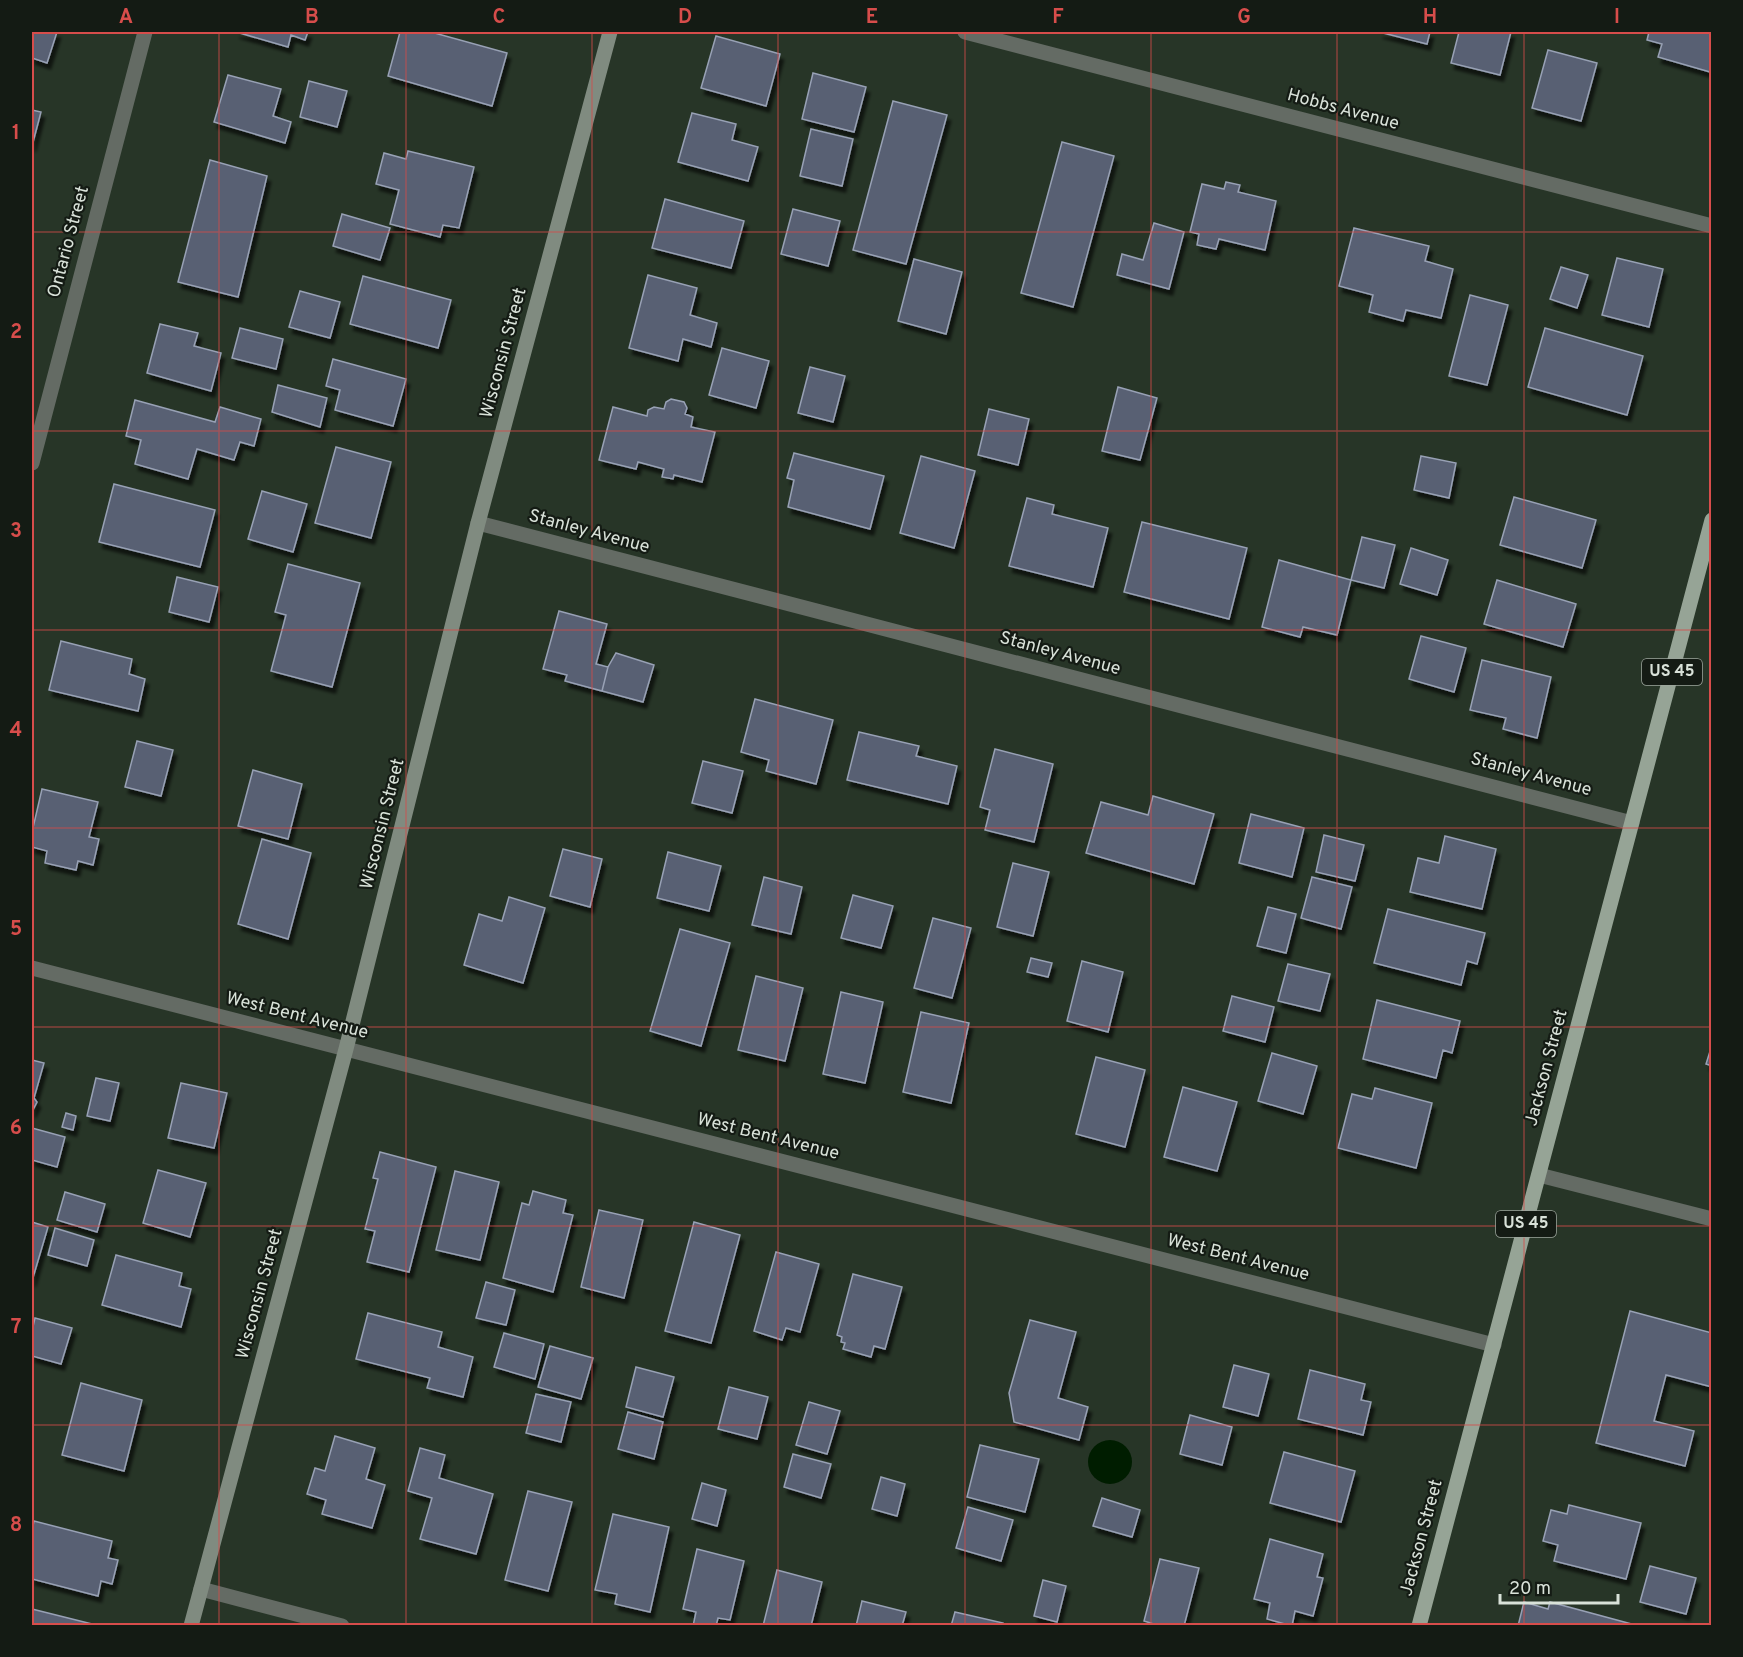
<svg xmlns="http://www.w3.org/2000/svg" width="1743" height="1657" font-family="Overpass,sans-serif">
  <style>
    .water { fill: #001d00 }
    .building { fill: #586073; stroke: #98a1b5; stroke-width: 1.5; filter: url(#shadow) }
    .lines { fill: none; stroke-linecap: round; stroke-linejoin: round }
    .street { stroke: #646b64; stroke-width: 15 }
    .secondary { stroke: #808b80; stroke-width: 15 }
    .primary { stroke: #96a496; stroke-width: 15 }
    .grid { fill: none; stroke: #d74d4b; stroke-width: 1.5; stroke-opacity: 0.55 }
    .labels { text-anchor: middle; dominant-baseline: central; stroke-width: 4.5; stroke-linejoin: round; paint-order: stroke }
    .shield { fill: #141b14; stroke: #9ea69e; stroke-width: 1.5 }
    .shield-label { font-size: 16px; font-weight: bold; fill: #d9e2d9 }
    .street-label { font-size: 18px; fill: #d9e2d9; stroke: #141b14 }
    .neatline { fill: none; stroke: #d74d4b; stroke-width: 2 }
    .grid-label { font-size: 20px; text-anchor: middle; font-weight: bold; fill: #d74d4b }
  </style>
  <defs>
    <filter id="shadow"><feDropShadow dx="3.5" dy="6" stdDeviation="1.5" flood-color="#0009"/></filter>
  </defs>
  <rect width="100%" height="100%" fill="#273527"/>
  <path class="water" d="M1088 1462a22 22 0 1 1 44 0a22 22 0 1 1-44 0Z"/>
  <path class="building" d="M32,32H57L47,63L32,58Z
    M236,32H308L305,40L291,35L288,47Z
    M400,32H431L507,53L492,106L388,76Z
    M1379,32H1430L1427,44Z
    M1459,32H1511L1500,75L1451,63Z
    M1649,32H1712L1710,72L1658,57L1662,44L1647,40Z
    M716,36L780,54L766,106L701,88Z
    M1548,50L1597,63L1581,121L1532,108Z
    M813,73L866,87L854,132L802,119Z
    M228,75L281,89L273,116L291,122L285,143L214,122Z
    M309,81L347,91L337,127L300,117Z
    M893,101L947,115L906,264L853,250Z
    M32,110L41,112L32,146Z
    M692,113L736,124L732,140L758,147L748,181L678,162Z
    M811,129L853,139L842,186L800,176Z
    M1062,142L1114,156L1073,307L1021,293Z
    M408,151L474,167L459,228L443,225L440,237L390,224L399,190L376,184L384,153L406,159Z
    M210,160L267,176L238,297L178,282Z
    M1226,182L1240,185L1238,192L1276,201L1265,250L1219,239L1216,249L1197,245L1199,234L1190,232L1202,184L1224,189Z
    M665,199L744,221L731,268L652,248Z
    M793,209L840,221L828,266L781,254Z
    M342,214L390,228L380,260L333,246Z
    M1154,223L1184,232L1169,289L1117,275L1122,254L1143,260Z
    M1354,228L1429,246L1425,261L1453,269L1441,318L1406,310L1403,321L1369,312L1373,295L1339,286Z
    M1617,258L1663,269L1649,327L1602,315Z
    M914,259L962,272L946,334L898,321Z
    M1561,267L1588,275L1577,308L1550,299Z
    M648,275L697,288L690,315L717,323L711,347L683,339L678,361L629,348Z
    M363,276L451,300L438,348L350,324Z
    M300,291L340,302L330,338L289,327Z
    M1470,295L1508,305L1487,385L1449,376Z
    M160,324L198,333L194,346L221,353L211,391L147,373Z
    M240,328L283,339L276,369L232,358Z
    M1545,328L1643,356L1627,415L1528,387Z
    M722,348L769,361L756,408L709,395Z
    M333,359L406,379L393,426L335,410L340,390L326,386Z
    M810,367L845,376L833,422L798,413Z
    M278,385L327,398L320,427L272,412Z
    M1118,387L1157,398L1140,460L1102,451Z
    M671,399L684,402L687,408L685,414L693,417L691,427L715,432L702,482L674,475L673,479L662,477L664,469L638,462L636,469L599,460L613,407L647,416L648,410L654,407L664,409L666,402Z
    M135,400L215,422L220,407L261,419L254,446L240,442L234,460L197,449L188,479L135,464L141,440L126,436Z
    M989,409L1029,419L1018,465L978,455Z
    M336,447L391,462L371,538L315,523Z
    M794,453L884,476L870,529L788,507L794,480L787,478Z
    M921,456L975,471L954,548L900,533Z
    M1421,456L1456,463L1449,498L1414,490Z
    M114,484L215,510L200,567L99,542Z
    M262,491L307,504L293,552L248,539Z
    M1514,497L1596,520L1582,568L1500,545Z
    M1027,498L1054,505L1052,514L1108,528L1093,587L1009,566Z
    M1142,522L1247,548L1229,619L1124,592Z
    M1362,537L1395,545L1384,588L1351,580Z
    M1411,548L1448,560L1437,595L1400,584Z
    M1279,560L1351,580L1337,635L1303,627L1300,637L1262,627Z
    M288,564L360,583L332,687L271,671L286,615L275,612Z
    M177,577L218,587L209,622L169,612Z
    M1497,580L1576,604L1563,647L1484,624Z
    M559,611L607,624L596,664L608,667L602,691L565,681L567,675L543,669Z
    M1421,636L1466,648L1454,692L1409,679Z
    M61,641L132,659L129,674L145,679L138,711L49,690Z
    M616,653L654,665L643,702L602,691L608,667Z
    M1482,660L1551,677L1537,738L1503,729L1506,718L1470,710Z
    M755,699L833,720L816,784L766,771L769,760L741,752Z
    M859,732L919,746L916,756L957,766L948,804L847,780Z
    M137,741L173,750L161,796L125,787Z
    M995,749L1053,764L1034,842L985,830L990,810L980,807Z
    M703,761L743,771L732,813L692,803Z
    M253,770L302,784L288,839L238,826Z
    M42,789L98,802L89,837L99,839L93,865L78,861L76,870L45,863L47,851L32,847V832Z
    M1153,796L1214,814L1194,884L1086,853L1101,802L1148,815Z
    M1251,814L1304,828L1292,877L1239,863Z
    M1324,835L1364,845L1355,881L1316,872Z
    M1445,836L1496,849L1482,909L1410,892L1418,858L1439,863Z
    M262,839L311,853L288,939L238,924Z
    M563,849L602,859L590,907L550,896Z
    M668,852L721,866L709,911L657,898Z
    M1013,863L1049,872L1033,936L997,927Z
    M764,877L802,887L791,934L752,925Z
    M1312,877L1352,887L1341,929L1301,918Z
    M853,895L893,906L881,948L841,938Z
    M509,897L545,908L523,983L464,965L479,914L502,921Z
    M1268,907L1296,914L1286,953L1257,946Z
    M1388,909L1485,933L1477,964L1467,961L1461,985L1374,963Z
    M933,918L971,928L952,998L914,988Z
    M680,929L730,943L701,1046L650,1031Z
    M1031,958L1052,963L1048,977L1027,972Z
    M1082,961L1123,972L1108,1032L1067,1021Z
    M1288,964L1330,974L1320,1011L1278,1001Z
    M756,976L803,988L785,1061L738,1050Z
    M841,992L883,1002L865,1083L823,1074Z
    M1232,996L1274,1007L1265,1042L1223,1031Z
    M1377,1000L1460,1021L1452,1053L1443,1050L1436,1078L1363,1059Z
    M921,1012L969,1023L951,1103L903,1092Z
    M1712,1045V1066L1706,1064Z
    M1272,1053L1317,1066L1303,1114L1258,1101Z
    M1096,1057L1145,1070L1125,1147L1076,1134Z
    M32,1060L44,1063L34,1098L37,1102L32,1112Z
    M96,1078L119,1083L110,1121L87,1116Z
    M181,1083L227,1093L214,1148L168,1138Z
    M1183,1087L1237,1102L1217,1171L1164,1157Z
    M1375,1088L1432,1103L1416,1168L1338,1148L1352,1094L1372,1099Z
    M66,1113L76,1116L73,1130L62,1127Z
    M32,1128L65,1137L57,1167L32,1160Z
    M380,1152L436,1167L409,1272L367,1262L375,1231L365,1229L378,1179L373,1178Z
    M158,1170L206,1183L190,1237L143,1223Z
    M455,1171L499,1182L480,1260L436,1250Z
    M533,1191L566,1200L563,1213L573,1215L553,1292L503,1278L522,1203L529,1205Z
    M65,1192L105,1204L97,1232L57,1220Z
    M599,1210L643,1220L624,1298L581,1287Z
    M32,1222L48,1227L32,1281Z
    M694,1222L740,1235L711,1343L665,1331Z
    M55,1228L94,1240L87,1266L48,1255Z
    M776,1252L819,1264L800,1332L786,1328L782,1340L754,1331Z
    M116,1255L182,1273L179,1286L191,1289L181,1327L102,1305Z
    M853,1274L902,1287L885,1349L874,1346L871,1357L843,1349L845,1343L841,1342L842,1337L837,1335Z
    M486,1282L515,1290L506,1325L476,1318Z
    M1630,1311L1712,1333V1387L1666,1375L1654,1421L1694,1431L1685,1466L1596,1443Z
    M368,1313L442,1332L438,1347L473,1357L463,1397L427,1388L430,1378L356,1359Z
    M35,1318L72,1328L61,1364L32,1356V1331Z
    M1030,1320L1076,1332L1058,1398L1088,1407L1079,1440L1014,1422L1009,1393Z
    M504,1333L544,1344L535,1379L494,1367Z
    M550,1346L593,1358L581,1399L538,1387Z
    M1234,1365L1269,1374L1258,1416L1223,1407Z
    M636,1367L674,1377L663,1417L626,1407Z
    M1310,1370L1365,1384L1361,1400L1371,1402L1363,1435L1298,1419Z
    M81,1383L142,1400L124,1471L62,1455Z
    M729,1387L768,1397L757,1439L718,1429Z
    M536,1394L571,1402L561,1442L526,1433Z
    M809,1402L840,1411L827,1454L796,1445Z
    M628,1412L663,1422L654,1459L618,1449Z
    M1190,1415L1232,1427L1222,1465L1180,1454Z
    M335,1436L375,1448L366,1479L385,1485L372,1528L322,1514L326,1500L307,1494L315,1468L325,1471Z
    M980,1445L1039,1459L1025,1512L967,1497Z
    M420,1448L445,1455L439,1478L493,1494L476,1554L420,1539L432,1498L408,1491Z
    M1284,1452L1355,1471L1341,1522L1270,1503Z
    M793,1454L831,1464L821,1498L784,1487Z
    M881,1477L905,1484L897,1516L872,1509Z
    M702,1483L726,1490L717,1526L692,1519Z
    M528,1491L572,1502L548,1591L505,1580Z
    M1102,1498L1140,1510L1132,1537L1093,1526Z
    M1569,1505L1641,1523L1626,1579L1554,1561L1558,1545L1543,1541L1551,1510L1567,1514Z
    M968,1507L1013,1520L1001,1561L956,1548Z
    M613,1514L669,1527L650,1612L615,1604L617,1594L595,1590Z
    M34,1521L112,1541L108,1558L118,1560L112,1584L101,1581L98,1596L32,1579V1531Z
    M1270,1539L1323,1554L1317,1577L1323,1578L1313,1616L1295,1611L1292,1626L1267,1619L1270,1603L1254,1599Z
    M697,1549L744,1561L730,1620L718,1618L716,1626H693L696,1612L683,1609Z
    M1160,1559L1199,1568L1184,1626H1160L1144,1621Z
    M1650,1566L1696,1578L1686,1614L1640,1602Z
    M777,1570L822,1582L811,1626H763Z
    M1043,1580L1066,1586L1057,1622L1034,1616Z
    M862,1601L906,1612L902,1626H856Z
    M1524,1602L1548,1609L1550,1602L1639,1626H1518Z
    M32,1609L100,1626H32Z
    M955,1612L1003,1623L1002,1626H951Z"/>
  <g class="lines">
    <path class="street" d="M965,32L1712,226
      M32,463L145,32
      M478,523L1632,823
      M32,968L1494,1345
      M1539,1175L1712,1219
      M201,1589L342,1626"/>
    <path class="secondary" d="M191,1626L346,1049L478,523L610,32"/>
    <path class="primary" d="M1419,1626L1712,520"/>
  </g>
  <path class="grid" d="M219,32V1626M406,32V1626M592,32V1626M778,32V1626M965,32V1626M1151,32V1626M1337,32V1626M1524,32V1626M32,232H1712M32,431H1712M32,630H1712M32,828H1712M32,1027H1712M32,1226H1712M32,1425H1712"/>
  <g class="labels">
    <g class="shield">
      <rect x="1642" y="659" width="60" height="26" rx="4.5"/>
      <rect x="1496" y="1211" width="60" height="26" rx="4.5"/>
    </g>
    <g class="shield-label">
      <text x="1672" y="672">US 45</text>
      <text x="1526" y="1224">US 45</text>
    </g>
    <g class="street-label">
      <text transform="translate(1343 110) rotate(15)">Hobbs Avenue</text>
      <text transform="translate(69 242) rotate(-75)">Ontario Street</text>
      <text transform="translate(504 353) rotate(-75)">Wisconsin Street</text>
      <text transform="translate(589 532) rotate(15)">Stanley Avenue</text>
      <text transform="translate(1060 654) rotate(15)">Stanley Avenue</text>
      <text transform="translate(1531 775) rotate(15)">Stanley Avenue</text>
      <text transform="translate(383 824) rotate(-76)">Wisconsin Street</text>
      <text transform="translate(297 1016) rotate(14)">West Bent Avenue</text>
      <text transform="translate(1547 1068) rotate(-75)">Jackson Street</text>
      <text transform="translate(768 1137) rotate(14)">West Bent Avenue</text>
      <text transform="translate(1238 1258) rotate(14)">West Bent Avenue</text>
      <text transform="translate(260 1294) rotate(-75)">Wisconsin Street</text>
      <text transform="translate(1422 1538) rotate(-75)">Jackson Street</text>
    </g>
  </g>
  <rect width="1743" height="1657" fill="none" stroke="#141b14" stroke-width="66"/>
  <path d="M1500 1594v9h118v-9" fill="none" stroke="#d9e2d9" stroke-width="3"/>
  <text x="1509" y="1594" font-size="18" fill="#d9e2d9" stroke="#141b14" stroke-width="4.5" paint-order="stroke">20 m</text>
  <rect x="33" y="33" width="1677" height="1591" class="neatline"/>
  <g class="grid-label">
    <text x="126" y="23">A</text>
    <text x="312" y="23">B</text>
    <text x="499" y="23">C</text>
    <text x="685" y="23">D</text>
    <text x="872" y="23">E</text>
    <text x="1058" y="23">F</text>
    <text x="1244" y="23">G</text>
    <text x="1430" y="23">H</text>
    <text x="1617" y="23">I</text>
    <text x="16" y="139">1</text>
    <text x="16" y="338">2</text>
    <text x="16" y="537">3</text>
    <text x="16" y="736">4</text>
    <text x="16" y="935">5</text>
    <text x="16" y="1134">6</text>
    <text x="16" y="1333">7</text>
    <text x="16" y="1531">8</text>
  </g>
</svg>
